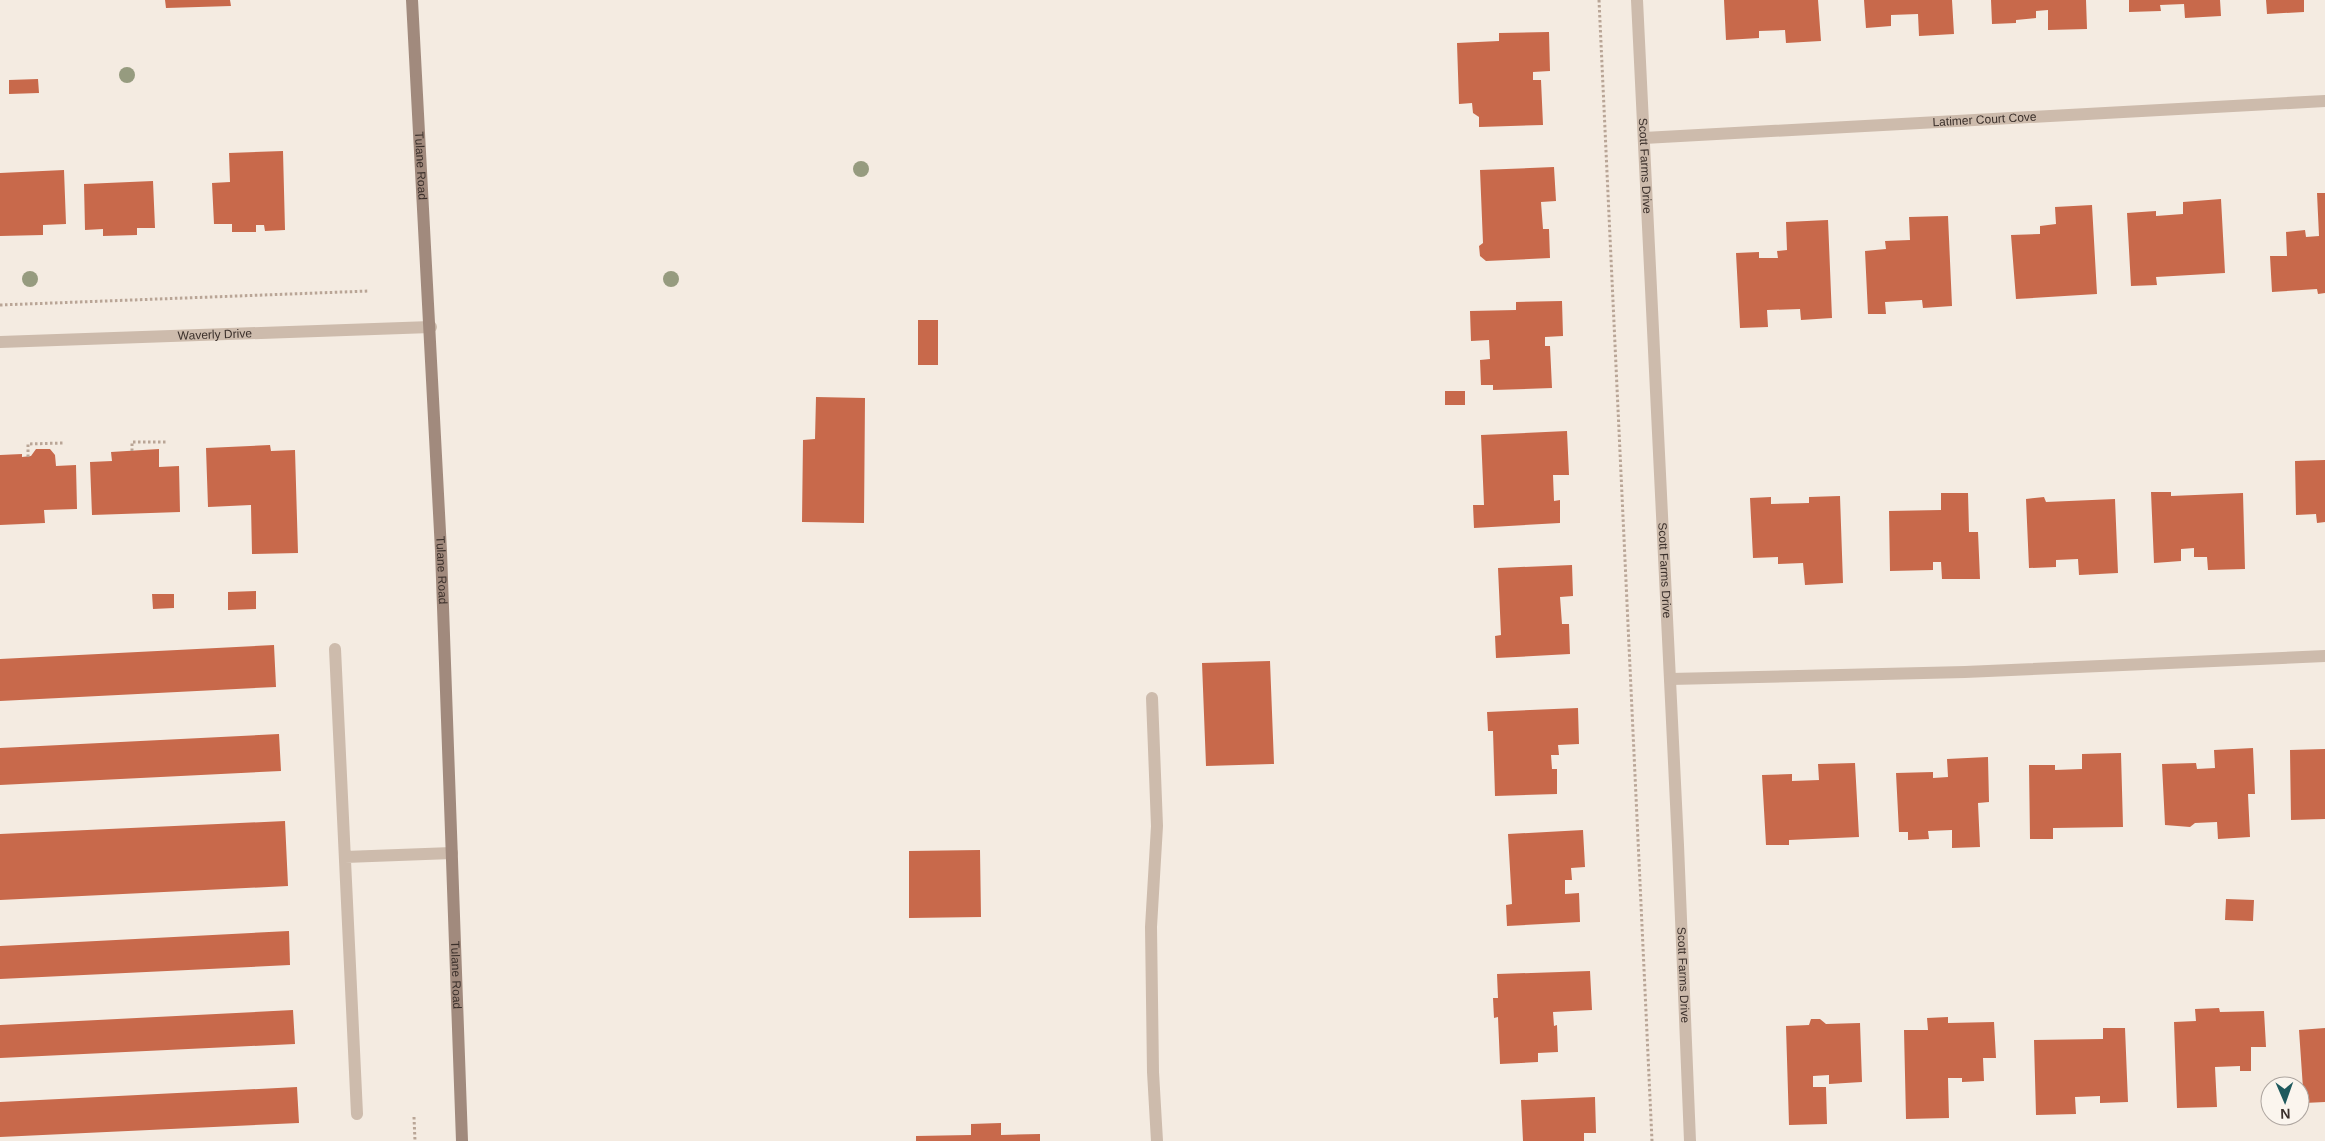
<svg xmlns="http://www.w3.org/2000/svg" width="2325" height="1141" font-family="Arial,sans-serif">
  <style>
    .building { fill: #c8694b }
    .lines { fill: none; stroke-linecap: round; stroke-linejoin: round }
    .path { stroke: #b9a596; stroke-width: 3; stroke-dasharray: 2.5 2.5; stroke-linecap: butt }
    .lane { stroke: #cdbbac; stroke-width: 12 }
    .street { stroke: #cdbbac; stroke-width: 12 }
    .secondary { stroke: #a18a7d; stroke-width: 12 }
    .tree { fill: #969b7f }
    .labels { text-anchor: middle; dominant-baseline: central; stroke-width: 4; stroke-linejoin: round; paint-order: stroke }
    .street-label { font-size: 12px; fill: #3b302b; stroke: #fbf5ee }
  </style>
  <rect width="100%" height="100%" fill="#f4ebe1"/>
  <path class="building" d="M165,0H230L231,6L166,8Z
    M1724,0H1818L1821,41L1786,43L1785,30L1759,31V38L1726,40Z
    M1864,0H1952L1954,34L1919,36L1918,14L1891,15V26L1866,28Z
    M1991,0H2086L2087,29L2048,30V10L2036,11V18L2016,20V23L1992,24Z
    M2129,0H2220L2221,16L2185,18L2184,4L2160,5L2161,11L2129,12Z
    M2266,0H2304V12L2267,14Z
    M1549,32L1550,71L1533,72V80H1541L1543,125L1479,127V117L1473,113L1472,103L1459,104L1457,43L1499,41V33Z
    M38,79L39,93L9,94V80Z
    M283,151L285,230L265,231L264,225H256V232H232V224H214L212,183L230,182L229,153Z
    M1554,167L1556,201L1541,202L1543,229H1549L1550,258L1486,261L1480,256L1479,246L1483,243L1480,170Z
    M64,170L66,224L43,225V235L0,236V173Z
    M153,181L155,228H137V235L103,236V229L85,230L84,184Z
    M2317,193H2325V293L2318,294L2317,289L2272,292L2270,256H2287L2286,232L2305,230L2306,237L2319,236Z
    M2221,199L2225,273L2156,277L2157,285L2131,286L2127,213L2156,211V216L2183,214V202Z
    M2092,205L2097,294L2016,299L2011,235L2040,234V226L2056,224L2055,207Z
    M1948,216L1952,306L1923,308L1922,300L1885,302L1886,314H1868L1865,251L1886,249L1885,241L1910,240L1909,217Z
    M1828,220L1832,318L1801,320L1800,309L1767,310L1768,327L1740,328L1736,253L1759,252V258H1778L1777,251L1787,250L1786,222Z
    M1562,301L1563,336L1545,337V346H1550L1552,388L1493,390V385H1481L1480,360L1490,359L1489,340L1471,341L1470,311L1516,310V302Z
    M918,320H938V365H918Z
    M1445,391H1465V405H1445Z
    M816,397L865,398L864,523L802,522L803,440L815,439Z
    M1567,431L1569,475H1553L1554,501L1560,500V523L1474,528L1473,505H1484L1481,435Z
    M270,445L271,451L295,450L298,553L252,554L251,505L208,507L206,448Z
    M36,449H50L55,455L56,466L76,465L77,509L44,510L45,523L0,525V455L22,454V457L31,456Z
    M159,449V467L179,466L180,512L92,515L90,462L112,461L111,452Z
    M2325,460V522L2317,523L2316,514L2296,515L2295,461Z
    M2151,492H2171V496L2243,493L2245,569L2208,570L2207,557H2194V548L2181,549V561L2154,563Z
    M1941,493H1968L1969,532H1978L1980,579H1942L1941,562H1933V570L1890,571L1889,511L1941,510Z
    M1840,496L1843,583L1805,585L1803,563L1778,564V557L1753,558L1750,498L1771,497V504L1809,503V497Z
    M2044,497L2046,502L2115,499L2118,573L2079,575L2078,559L2056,560V567L2029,568L2026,499Z
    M1572,565L1573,596L1560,597L1562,624H1569L1570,654L1496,658L1495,636L1501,635L1498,568Z
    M256,591V609L228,610V592Z
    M152,594H174V608L153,609Z
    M274,645L276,687L0,701V659Z
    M1270,661L1274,764L1206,766L1202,663Z
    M1578,708L1579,744L1558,745L1559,755H1551L1552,769H1557V794L1495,796L1493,731H1488L1487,712Z
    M279,734L281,771L0,785V748Z
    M2253,748L2255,794H2248L2250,837L2218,839L2217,822L2195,823L2190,827L2165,825L2162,764L2196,763L2197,769L2215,768L2214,750Z
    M2325,749V819L2291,820L2290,750Z
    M2121,753L2123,827L2053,828V839H2030L2029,765H2055V770L2082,769V754Z
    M1988,757L1989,802L1978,803L1980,847L1952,848V830L1928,831L1929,839L1908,840V832H1899L1896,773L1933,772V778L1948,777L1947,759Z
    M1855,763L1859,837L1789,840V845H1766L1762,775L1792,774V781L1819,780L1818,764Z
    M285,821L288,886L0,900V834Z
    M1583,830L1585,867L1571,868L1572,880H1565V894L1579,893L1580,922L1507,926L1506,905L1512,904L1508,834Z
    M980,850L981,917L909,918V851Z
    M2226,899L2254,900L2253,921L2225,920Z
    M289,931L290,965L0,979V946Z
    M1590,971L1592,1010L1553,1012L1554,1026L1557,1025L1558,1052L1538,1053V1062L1500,1064L1498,1017L1494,1018L1493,998H1498L1497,974Z
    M2219,1008L2220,1012L2264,1011L2266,1047H2251V1071H2240V1066L2215,1067L2217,1107L2177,1108L2174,1022L2196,1021L2195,1009Z
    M293,1010L295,1044L0,1058V1025Z
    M1948,1017V1023L1994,1022L1996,1058H1983L1984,1081L1962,1082V1078H1948L1949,1118L1906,1119L1904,1030H1928L1927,1018Z
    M1811,1019H1820L1826,1024L1860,1023L1862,1082L1829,1084V1075L1813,1076V1087H1826L1827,1124L1789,1125L1786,1026L1809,1025Z
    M2103,1028H2125L2128,1102L2100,1103V1096L2075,1097L2076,1114L2036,1115L2034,1040L2103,1039Z
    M2325,1028V1102L2304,1103L2299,1030Z
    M297,1087L299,1123L0,1137V1102Z
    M1595,1097L1596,1133H1584V1141H1523L1521,1100Z
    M1001,1123V1135L1040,1134V1141H916V1136L971,1135V1124Z"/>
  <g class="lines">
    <path class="path" d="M1599,0L1652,1141
      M0,305L369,291
      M132,451V442H167
      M28,457V444L63,443
      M414,1117L415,1141"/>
    <path class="lane" d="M335,649L357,1114
      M1152,698L1157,826L1151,927L1153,1072L1157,1141
      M345,857L452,853"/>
    <g class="street">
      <path id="s1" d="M1637,0L1678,845L1690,1141"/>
      <path id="s2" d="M1644,138L2325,101"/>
      <path id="s3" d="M0,342L431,327"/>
      <path d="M1670,679L1965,672L2325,656"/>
    </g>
    <path class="secondary" id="s4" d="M412,0L441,551L462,1141"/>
  </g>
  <g class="tree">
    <circle cx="127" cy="75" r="8"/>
    <circle cx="861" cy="169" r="8"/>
    <circle cx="30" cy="279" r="8"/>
    <circle cx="671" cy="279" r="8"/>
  </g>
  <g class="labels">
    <g class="street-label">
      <text stroke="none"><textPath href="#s2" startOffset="341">Latimer Court Cove</textPath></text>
      <text stroke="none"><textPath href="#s4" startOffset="166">Tulane Road</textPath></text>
      <text stroke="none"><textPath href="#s1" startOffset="166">Scott Farms Drive</textPath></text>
      <text stroke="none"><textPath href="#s3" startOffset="215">Waverly Drive</textPath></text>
      <text stroke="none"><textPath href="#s4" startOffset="571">Tulane Road</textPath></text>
      <text stroke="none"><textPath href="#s1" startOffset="571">Scott Farms Drive</textPath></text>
      <text stroke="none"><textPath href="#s4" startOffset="976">Tulane Road</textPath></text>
      <text stroke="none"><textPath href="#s1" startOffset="976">Scott Farms Drive</textPath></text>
    </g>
  </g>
  <g transform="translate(2285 1101) rotate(178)"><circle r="24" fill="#fbf5ee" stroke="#aea6a0"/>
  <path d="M0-4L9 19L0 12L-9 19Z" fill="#1f5a5e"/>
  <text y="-8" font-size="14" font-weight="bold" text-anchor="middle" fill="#3b302b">N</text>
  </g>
</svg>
